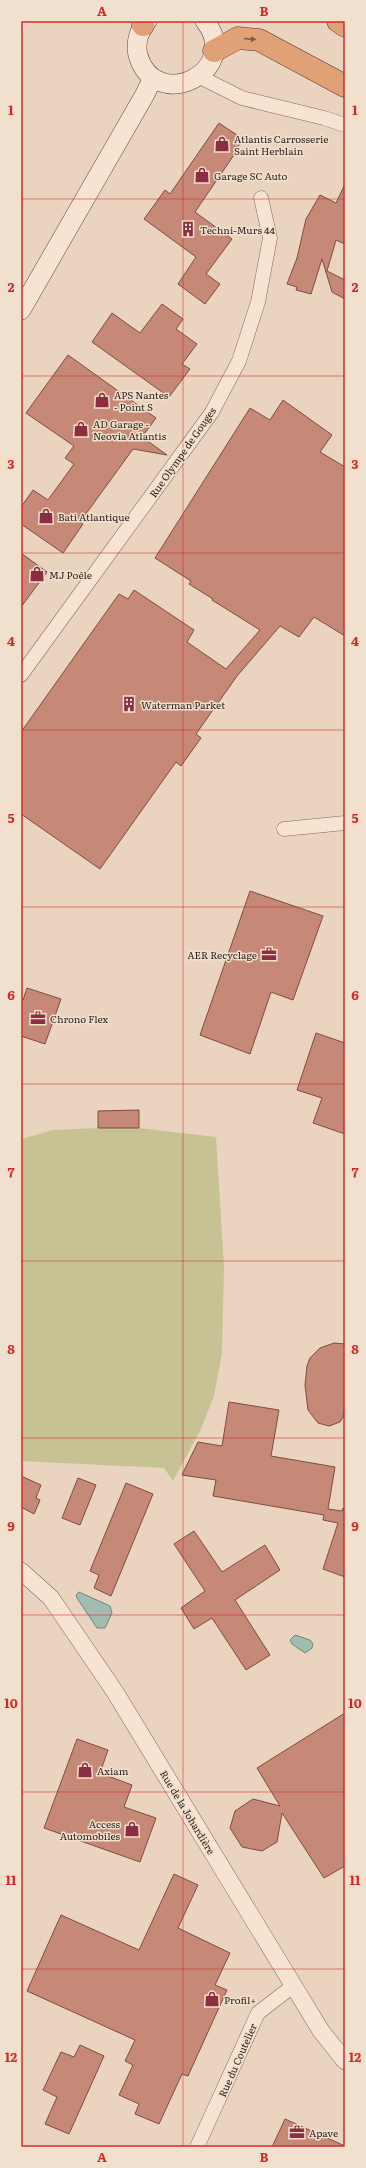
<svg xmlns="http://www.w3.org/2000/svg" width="366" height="2168" font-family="Literata,serif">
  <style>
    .green { fill: #c7c294 }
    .water { fill: #a2bcaf; stroke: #6a897b }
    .building { fill: #c68877; stroke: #7e4c41 }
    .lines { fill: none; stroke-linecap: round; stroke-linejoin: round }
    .minor-casing { stroke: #816659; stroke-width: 15 }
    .tertiary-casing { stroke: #816659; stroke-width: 18 }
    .secondary-casing { stroke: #63483c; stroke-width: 20 }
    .trunk-casing { stroke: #4f362d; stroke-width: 23 }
    .minor { stroke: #f6e3d1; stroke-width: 14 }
    .tertiary { stroke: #f6e3d1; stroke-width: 17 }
    .secondary { stroke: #f6e3d1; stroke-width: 19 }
    .trunk { stroke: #e0a176; stroke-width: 22 }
    .oneway { fill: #805b44 }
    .grid { fill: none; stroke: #d62828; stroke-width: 1; stroke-opacity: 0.55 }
    .labels { text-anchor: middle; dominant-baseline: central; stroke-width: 3; stroke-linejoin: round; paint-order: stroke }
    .poi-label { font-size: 10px; fill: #32221c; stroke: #f2e0ce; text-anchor: start }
    .street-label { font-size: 10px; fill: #32221c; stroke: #f2e0ce }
    .neatline { fill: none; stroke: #d62828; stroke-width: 1.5 }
    .grid-label { font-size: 13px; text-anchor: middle; font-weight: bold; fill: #d62828 }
  </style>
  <rect width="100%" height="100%" fill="#ead4bf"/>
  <path class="green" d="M98,1128H139L216,1137L224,1267L222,1353L214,1396L201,1429L173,1481L164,1468L21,1461V1139L53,1130Z"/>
  <path class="water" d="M79,1592L110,1606L112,1613L105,1628H97L77,1598L76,1595Z
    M295,1635L310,1640L313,1644L312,1648L305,1653L292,1644L290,1640Z"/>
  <path class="building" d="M219,123L243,139L237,148L238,149L195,212L232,239L206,274L220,284L205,304L178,284L196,257L144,219L165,190L170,194Z
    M345,184V244L336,240L327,271L345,280V299L332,292L322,259L311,294L296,290L297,287L287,284L297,258L306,219L320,195L336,203Z
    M162,304L183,319L176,329L197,344L182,364L190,369L169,397L92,342L112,313L140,333Z
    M68,355L156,418L142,437L167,455L133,449L80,522L83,524L63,553L21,524V507L33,490L48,500L74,464L65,458L74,446L26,413Z
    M283,400L332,435L320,452L345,467V636L314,617L299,637L280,626L237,676L196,734L201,738L181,766L176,762L100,869L21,814V732L119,594L128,599L134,590L194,630L187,642L226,669L260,630L212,600L213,599L189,584L191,581L155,558L250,408L270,420Z
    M21,553L47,572L21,607Z
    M250,891L323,916L293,1000L271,992L250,1054L200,1035Z
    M27,988L61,999L45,1044L21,1036V999L23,1000Z
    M316,1033L345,1043V1134L313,1123L322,1098L297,1090Z
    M139,1110V1128H98V1111Z
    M334,1343L345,1344V1403L343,1417L340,1422L329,1426L318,1423L308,1410L305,1385L307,1366L310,1358L320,1348Z
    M229,1402L279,1410L271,1456L335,1467L328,1509L342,1511L343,1508L345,1509V1577L323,1569L338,1523L323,1520L324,1515L213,1496L216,1480L182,1475L198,1442L222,1446Z
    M21,1476L41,1485L36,1498L40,1500L34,1514L21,1507Z
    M78,1478L96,1485L80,1525L62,1518Z
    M126,1483L153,1494L111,1596L94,1588L99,1575L90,1571Z
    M194,1531L222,1572L265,1545L280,1570L235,1600L270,1655L246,1670L212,1618L194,1629L181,1608L205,1591L174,1544Z
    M345,1713V1866L324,1878L282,1813L277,1842L262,1851L242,1847L230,1828L235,1811L253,1799L280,1806L257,1768Z
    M77,1739L108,1750L100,1773L132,1785L124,1807L156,1818L140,1862L44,1828Z
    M174,1874L198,1885L178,1928L230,1953L215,1985L227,1990L188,2076L182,2074L159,2124L135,2114L139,2104L119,2095L133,2065L125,2061L135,2040L27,1991L61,1915L139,1950Z
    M80,2045L104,2056L69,2134L45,2124L57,2097L43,2090L61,2052L74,2057Z
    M285,2119L345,2146V2147H272Z"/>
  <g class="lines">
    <g class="minor-casing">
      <path id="minor" d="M200,77L242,98L324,118L345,125
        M21,675L212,412L239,361L258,302L270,238L261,198
        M284,829L345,823
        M197,2147L258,2013L293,1986"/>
    </g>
    <g class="tertiary-casing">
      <path id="tertiary" d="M21,1571L51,1598L115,1692L321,2031L345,2061"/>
    </g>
    <g class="secondary-casing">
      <path id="secondary" d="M147,21C139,30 135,43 138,55C155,115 244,71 205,21
        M21,310L144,96L153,78"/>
    </g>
    <g class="trunk-casing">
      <path id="trunk" d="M143,21V25
        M338,21L345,26
        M214,51L238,38L259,40L345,86"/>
    </g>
    <use href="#minor" class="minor"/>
    <use href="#tertiary" class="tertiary"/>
    <use href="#secondary" class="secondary"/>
    <use href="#trunk" class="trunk"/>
  </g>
  <defs><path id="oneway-solid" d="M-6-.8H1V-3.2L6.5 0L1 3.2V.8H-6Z"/></defs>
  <use class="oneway" href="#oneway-solid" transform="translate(250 39) rotate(5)"/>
  <path class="grid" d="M183,21V2147M21,199H345M21,376H345M21,553H345M21,730H345M21,907H345M21,1084H345M21,1261H345M21,1438H345M21,1615H345M21,1792H345M21,1969H345"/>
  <defs>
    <g id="shop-bare" transform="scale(1.2)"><path d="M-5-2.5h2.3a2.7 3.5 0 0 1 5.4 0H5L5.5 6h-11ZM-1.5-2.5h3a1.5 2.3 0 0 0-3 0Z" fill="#8c2d41" stroke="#f2e0ce" stroke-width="2.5" paint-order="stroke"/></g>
    <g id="building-bare" transform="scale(1.2)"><path d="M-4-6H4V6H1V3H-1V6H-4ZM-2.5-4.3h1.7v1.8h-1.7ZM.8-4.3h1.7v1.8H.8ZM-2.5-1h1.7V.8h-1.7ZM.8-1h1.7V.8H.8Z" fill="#8c2d41" stroke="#f2e0ce" stroke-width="2.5" paint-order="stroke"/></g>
    <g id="office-bare" transform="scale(1.2)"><path d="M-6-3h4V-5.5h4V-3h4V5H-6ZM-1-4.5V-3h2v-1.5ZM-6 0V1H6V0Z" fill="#8c2d41" stroke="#f2e0ce" stroke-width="2.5" paint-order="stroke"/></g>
  </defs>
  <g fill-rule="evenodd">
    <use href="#shop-bare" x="222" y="144"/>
    <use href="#shop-bare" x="202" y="175"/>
    <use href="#building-bare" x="188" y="229"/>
    <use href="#shop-bare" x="102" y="400"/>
    <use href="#shop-bare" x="81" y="429"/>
    <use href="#shop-bare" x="46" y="516"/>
    <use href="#shop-bare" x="37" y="574"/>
    <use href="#building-bare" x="129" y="704"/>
    <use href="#office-bare" x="269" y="954"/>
    <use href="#office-bare" x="38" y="1018"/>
    <use href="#shop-bare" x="85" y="1770"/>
    <use href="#shop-bare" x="132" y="1829"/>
    <use href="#shop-bare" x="212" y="1999"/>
    <use href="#office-bare" x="297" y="2132"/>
  </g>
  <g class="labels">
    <g class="poi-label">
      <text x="234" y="138">Atlantis Carrosserie<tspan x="234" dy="12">Saint Herblain</tspan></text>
      <text x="214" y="175">Garage SC Auto</text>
      <text x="200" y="229">Techni-Murs 44</text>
      <text x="114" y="394">APS Nantes<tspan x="114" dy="12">- Point S</tspan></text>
      <text x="93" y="423">AD Garage -<tspan x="93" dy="12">Neovia Atlantis</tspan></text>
      <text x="58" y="516">Bati Atlantique</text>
      <text x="49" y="574">MJ Poêle</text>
      <text x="141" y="704">Waterman Parket</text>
      <text x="257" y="954" text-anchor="end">AER Recyclage</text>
      <text x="50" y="1018">Chrono Flex</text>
      <text x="97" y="1770">Axiam</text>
      <text x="120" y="1823" text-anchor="end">Access<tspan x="120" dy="12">Automobiles</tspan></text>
      <text x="224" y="1999">Profil+</text>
      <text x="309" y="2132">Apave</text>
    </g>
    <g class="street-label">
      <text transform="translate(182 452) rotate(-55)">Rue Olympe de Gouges</text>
      <text transform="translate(188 1812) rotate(59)">Rue de la Johardière</text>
      <text transform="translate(237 2060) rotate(-66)">Rue du Coutelier</text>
    </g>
  </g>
  <rect width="366" height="2168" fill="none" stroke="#f2e0ce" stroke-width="44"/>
  <rect x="22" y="22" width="322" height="2124" class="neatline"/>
  <g class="grid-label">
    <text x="102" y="16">A</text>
    <text x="264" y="16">B</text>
    <text x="11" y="115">1</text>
    <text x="355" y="115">1</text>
    <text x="11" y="292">2</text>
    <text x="355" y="292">2</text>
    <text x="11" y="469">3</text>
    <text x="355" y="469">3</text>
    <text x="11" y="646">4</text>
    <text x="355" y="646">4</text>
    <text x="11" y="823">5</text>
    <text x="355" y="823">5</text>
    <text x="11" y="1000">6</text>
    <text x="355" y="1000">6</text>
    <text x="11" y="1177">7</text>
    <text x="355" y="1177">7</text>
    <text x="11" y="1354">8</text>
    <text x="355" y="1354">8</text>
    <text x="11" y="1531">9</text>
    <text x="355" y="1531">9</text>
    <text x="11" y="1708">10</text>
    <text x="355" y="1708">10</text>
    <text x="11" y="1885">11</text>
    <text x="355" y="1885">11</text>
    <text x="11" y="2062">12</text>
    <text x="355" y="2062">12</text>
    <text x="102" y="2162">A</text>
    <text x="264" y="2162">B</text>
  </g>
</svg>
